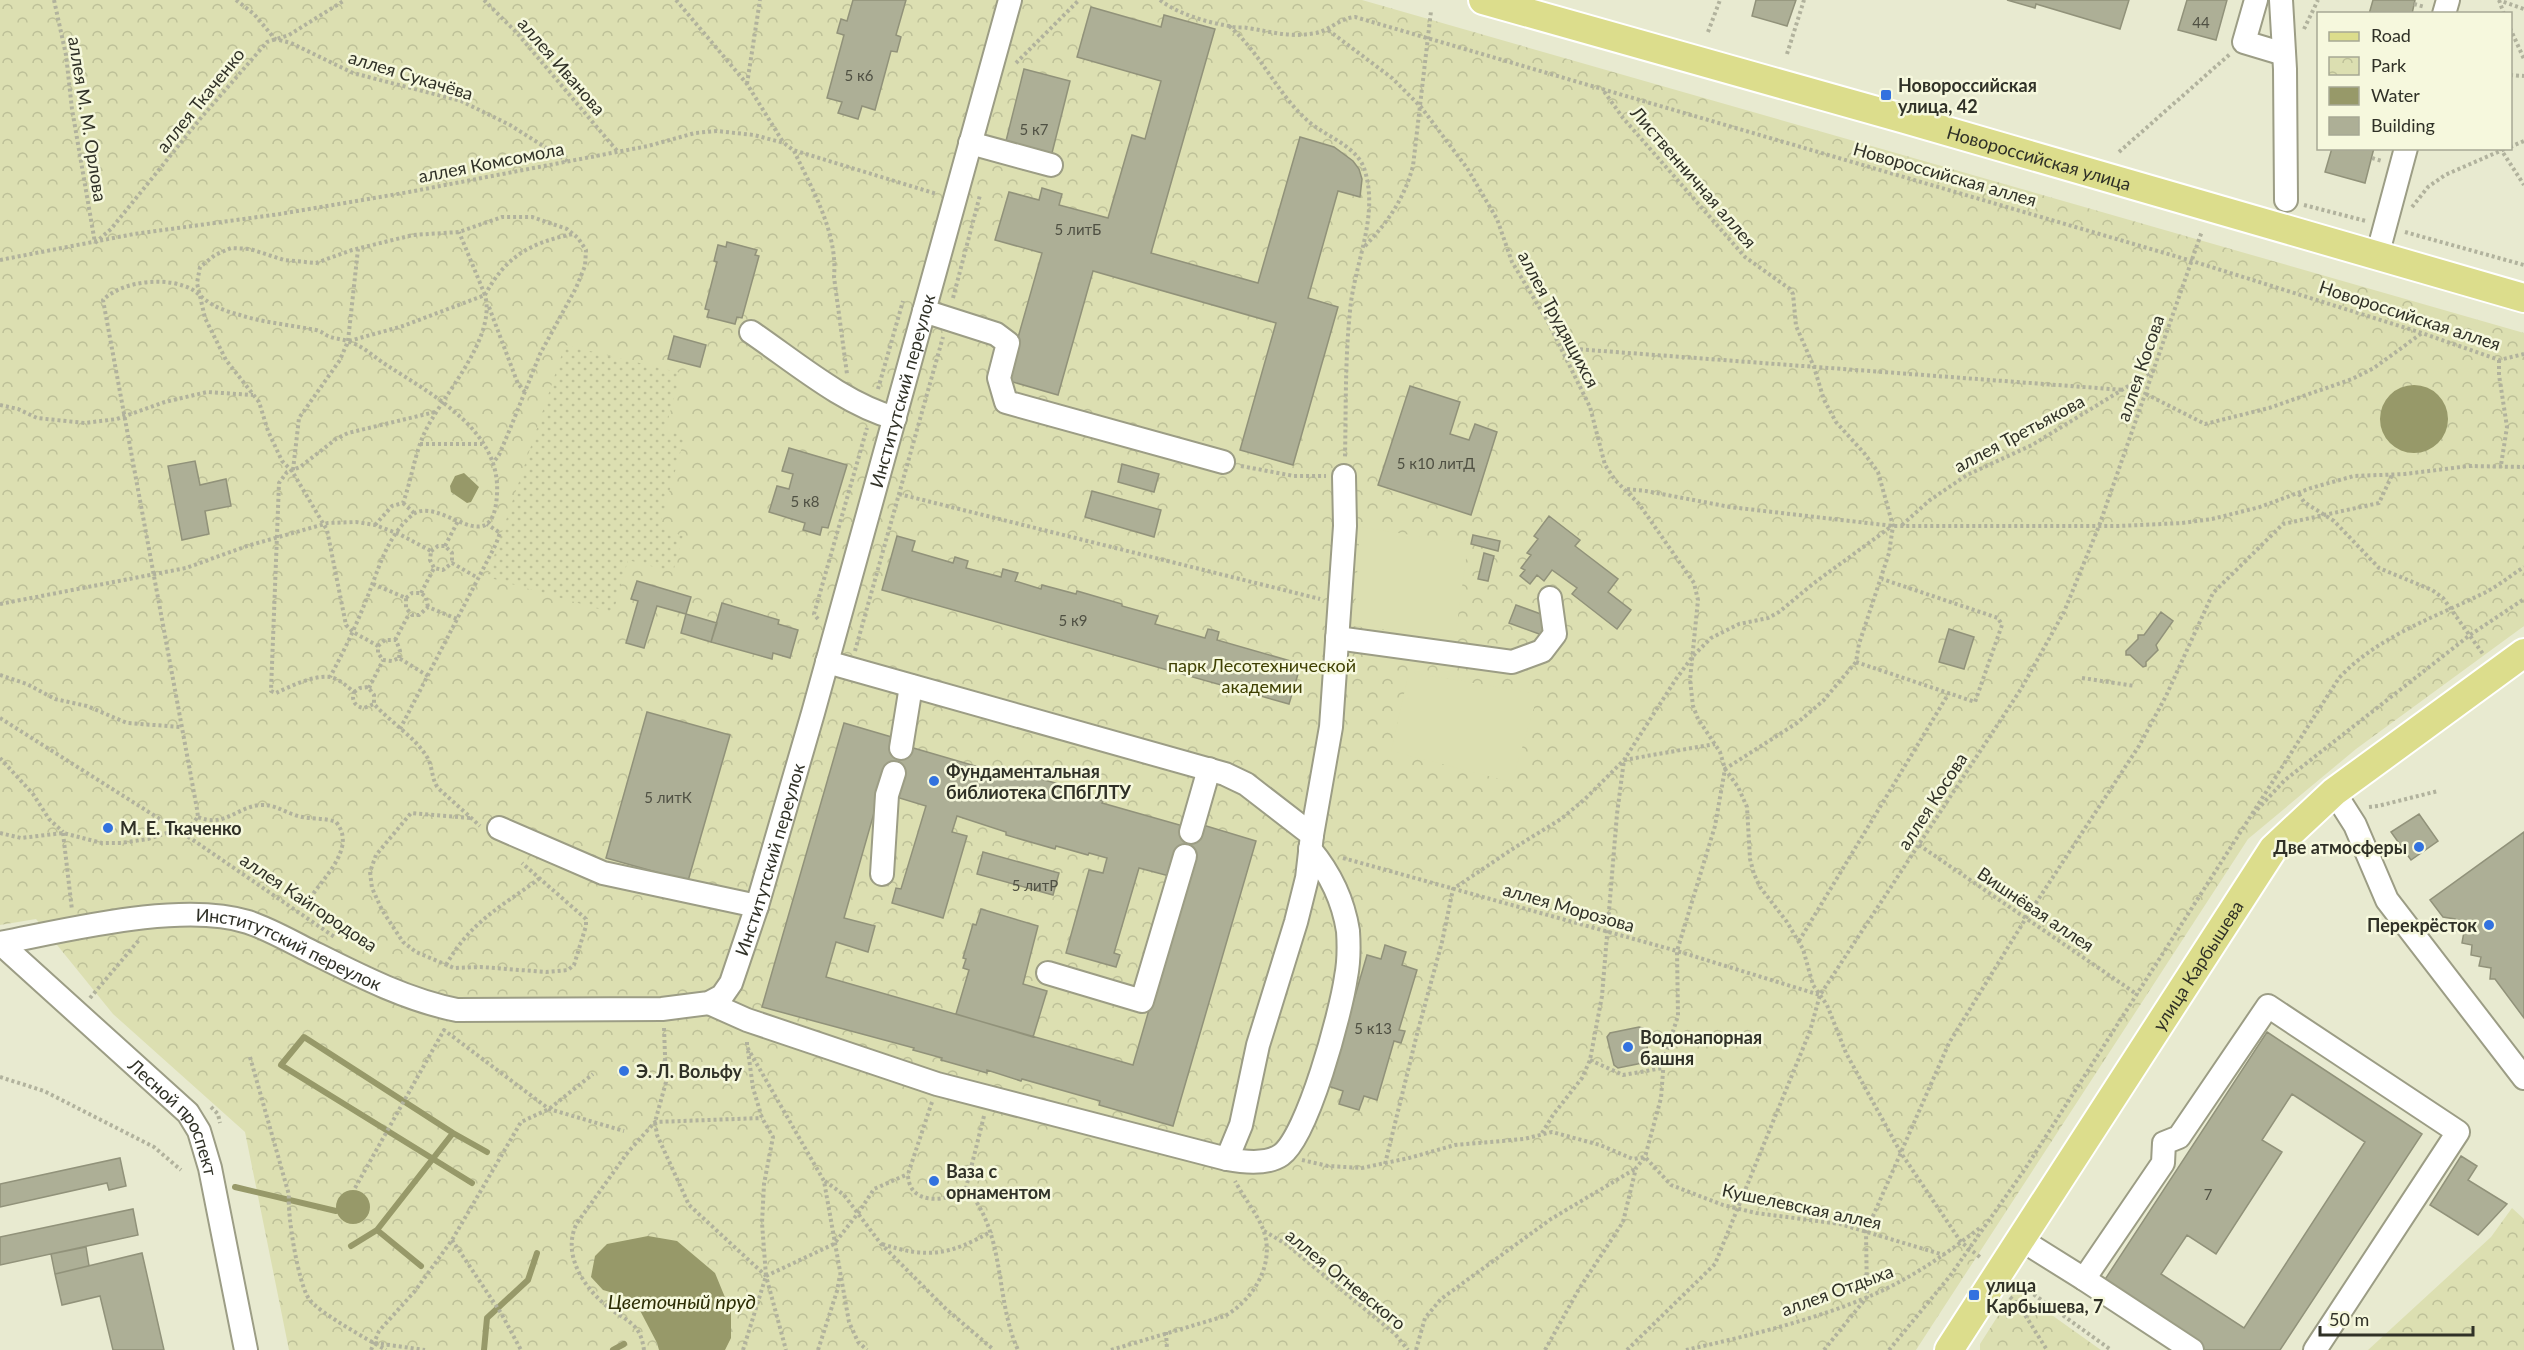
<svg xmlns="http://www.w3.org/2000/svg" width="2524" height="1350" font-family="Lato,sans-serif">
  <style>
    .park { fill: url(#park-crowns) }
    .garden { fill: url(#garden-dots) }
    .pitch { fill: #dcdfb1 }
    .water { fill: #979969 }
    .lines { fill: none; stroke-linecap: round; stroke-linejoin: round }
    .stream { stroke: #979969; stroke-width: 6 }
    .building { fill: #adaf96; stroke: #91927a; stroke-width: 1.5; fill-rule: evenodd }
    .minor-casing { stroke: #9c9d85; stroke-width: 26 }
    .major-casing { stroke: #fff; stroke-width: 32 }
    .path { stroke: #b1b29d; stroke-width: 4; stroke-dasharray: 3 3; stroke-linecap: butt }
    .minor { stroke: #fff; stroke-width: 22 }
    .major { stroke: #dcdd8c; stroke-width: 28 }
    .poi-dot { fill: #3272df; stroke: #f6f8dd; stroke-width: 2 }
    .labels { text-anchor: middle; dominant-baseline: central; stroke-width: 5; stroke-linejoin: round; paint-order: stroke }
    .number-label { font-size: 15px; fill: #4f5043 }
    .street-label { font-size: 18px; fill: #303127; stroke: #f6f8dd }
    .poi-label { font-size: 18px; font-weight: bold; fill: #303127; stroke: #f6f8dd; text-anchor: start }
    .park-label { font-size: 18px; fill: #3f4002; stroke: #f6f8dd }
    .water-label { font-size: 20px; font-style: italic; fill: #2c2d05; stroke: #f6f8dd }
  </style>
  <defs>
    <pattern id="park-crowns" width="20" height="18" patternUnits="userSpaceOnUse" patternTransform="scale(1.5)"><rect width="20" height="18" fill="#dcdfb1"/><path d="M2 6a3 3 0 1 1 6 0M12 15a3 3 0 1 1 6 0" fill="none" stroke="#bdc098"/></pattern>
    <pattern id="garden-dots" width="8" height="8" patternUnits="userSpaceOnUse" patternTransform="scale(1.5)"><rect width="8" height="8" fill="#dcdfb1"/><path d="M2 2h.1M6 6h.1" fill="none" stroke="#bdc098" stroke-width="1.8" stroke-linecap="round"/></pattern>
  </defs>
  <rect width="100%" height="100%" fill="#e8ead0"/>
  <path class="park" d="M0,0H1362L2524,333V626L2356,749L2248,839L1916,1350H289L245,1132L113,1014L36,919L0,925Z
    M2512,1208L2524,1219V1350H2368L2491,1237Z
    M2015,1289L2101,1350H1980V1344Z"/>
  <path class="garden" d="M565,345L681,373L665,430L685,436L659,528L683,536L673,572L628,560L613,613L487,577Z"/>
  <path class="pitch" d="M1360,527L1468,544L1455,638L1354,626Z
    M1409,672L1538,694L1512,782L1391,751Z"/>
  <path class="water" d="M2380 419a34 34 0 1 1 68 0a34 34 0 1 1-68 0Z
    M464,473L479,487L471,502L467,503L451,492L450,486L455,476Z
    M336 1207a17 17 0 1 1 34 0a17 17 0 1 1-34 0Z
    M648,1236L677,1241L715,1273L731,1312V1338L725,1350H659L657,1343L634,1299L603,1290L591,1277L595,1256L607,1244Z"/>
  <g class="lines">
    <path class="stream" d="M472,1183L281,1065L304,1037L453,1133L487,1152
      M235,1187L336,1211
      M377,1230L421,1266
      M351,1246L377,1230L453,1133
      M484,1350L487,1318L528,1280L537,1253
      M613,1350L624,1344"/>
  </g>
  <path class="building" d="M853,0H906L896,35L901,37L897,52L891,51L875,110L862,106L858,119L838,113L842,102L827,98L844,35L837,33L841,19L847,21Z
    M1756,0H1796L1787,26L1752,16Z
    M2007,0H2129L2120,29L2036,4L2035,8Z
    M2187,0H2227L2216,40L2178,30Z
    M2373,0H2415L2412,14H2369Z
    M1091,7L1161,27L1164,15L1215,29L1151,253L1258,283L1300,137L1334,147L1353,161L1359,169L1362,179L1360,197L1338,191L1308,298L1338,307L1293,465L1240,450L1276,323L1093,271L1058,395L1006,380L1042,253L995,240L1009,192L1039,200L1042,188L1062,194L1059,205L1108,218L1132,135L1145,139L1161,81L1077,57Z
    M1024,69L1070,81L1051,157L1005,145Z
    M2332,148H2374L2365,183L2325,172Z
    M727,242L757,250L755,255L759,256L742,318L737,317L735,324L707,317L709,310L705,309L717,262L714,261L718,245L726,247Z
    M674,336L706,345L700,367L668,359Z
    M1410,386L1460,402L1450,434L1469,440L1475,424L1497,432L1471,515L1378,485Z
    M789,448L847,465L828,528L822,527L820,535L803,530L805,523L769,512L777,486L789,489L793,474L782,471Z
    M195,461L200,485L226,479L231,506L205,511L209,534L182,540L168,466Z
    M1122,464L1159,474L1154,492L1118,482Z
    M1092,491L1161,510L1154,537L1085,517Z
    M1549,516L1580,540L1575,546L1618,579L1608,592L1631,610L1617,629L1572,594L1577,588L1552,570L1544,581L1537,575L1530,584L1520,576L1525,570L1521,568L1531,555L1527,553L1538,539L1534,536Z
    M1473,535L1500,541L1498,551L1471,544Z
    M897,536L915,541L912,551L953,563L955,557L968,561L966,568L1001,577L1003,569L1018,573L1015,581L1041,589L1042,585L1076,594L1077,591L1122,604V606L1158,616L1155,624L1205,638L1208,629L1213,630L1219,632L1217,640L1301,664L1289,704L882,590Z
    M1484,553L1494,556L1488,581L1478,579Z
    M637,581L691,597L686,614L657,606L644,648L626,643L638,601L631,599Z
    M722,603L779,620L778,624L798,630L790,658L773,653L772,659L711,642Z
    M1516,605L1549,617L1542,635L1509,623Z
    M2161,612L2173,621L2156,645L2158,650L2146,662V666L2143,667L2130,655H2126V651L2138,639V635H2144Z
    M686,614L717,623L711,642L681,633Z
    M1949,629L1974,637L1964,669L1939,662Z
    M647,712L730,735L688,881L606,858Z
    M844,723L895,738L910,747L989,770L990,768L1022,777L1023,774L1073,788L1072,791L1103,801L1102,803L1183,826L1203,825L1256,841L1173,1126L1099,1105L1100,1101L1022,1079L1021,1081L987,1070V1073L941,1060L942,1058L913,1050L914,1048L762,1007ZM886,771L896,797L926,806L901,889L896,888L892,903L943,918L967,836L952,832L957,816L1006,832V835L1055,849L1056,846L1088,855L1089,853L1107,858L1103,873L1089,870L1066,953L1116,967L1120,955L1114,953L1139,868L1169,876L1193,858L1133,1065L826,977L836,942L868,952L875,926L844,918Z
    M2419,814L2438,841L2411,860L2391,832Z
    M2524,832V1018L2495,979H2490L2491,968L2479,966L2481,957L2471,955L2472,945L2462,943L2464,932L2454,931L2455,919L2443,917L2430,900Z
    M983,852L1059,873L1053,895L977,874Z
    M981,909L1038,926L1023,984L1047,991L1033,1037L956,1014L969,970L963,968L966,959L963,958L973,924L976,925Z
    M1385,945L1406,952L1402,965L1417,970L1399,1030L1405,1031L1401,1043L1394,1041L1377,1100L1364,1096L1359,1110L1339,1104L1343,1091L1328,1086L1346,1012L1350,1013L1367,955L1381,959Z
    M1639,1027L1643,1028L1649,1056L1647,1062L1618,1068L1614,1065L1607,1037L1610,1033Z
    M2267,1032L2422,1134L2280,1350H2203L2102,1284ZM2292,1094L2365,1142L2244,1328L2161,1274L2187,1235L2216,1254L2282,1152L2262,1140Z
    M2461,1156L2477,1166L2468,1180L2507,1204L2478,1235L2430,1205Z
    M120,1158L126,1186L109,1190L107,1183L0,1207V1184Z
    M133,1209L138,1235L0,1265V1237Z
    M86,1247L89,1266L55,1274L51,1254Z
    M142,1253L164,1350H113L100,1296L62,1305L55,1274Z"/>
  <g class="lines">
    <g class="minor-casing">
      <g id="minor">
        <path d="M2256,0L2244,42L2284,54"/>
        <path d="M2281,0L2285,69L2286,200"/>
        <path d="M2444,14L2448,0"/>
        <path d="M970,143L1051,165"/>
        <path d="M2377,256L2406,148"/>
        <path d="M924,311L996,334L1008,343L999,378L1006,402L1223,462"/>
        <path d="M751,332C795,362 844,404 895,418"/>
        <path d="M1337,638L1512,662L1542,651L1555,634L1550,598"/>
        <path d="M901,748L911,686"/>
        <path d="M2334,792L2355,825L2387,900L2524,1078"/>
        <path d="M499,828L603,873L757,906"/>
        <path d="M1191,832L1209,769"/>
        <path d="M1312,835L1331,727L1345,526L1344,476"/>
        <path d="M882,874L887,795L894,773"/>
        <path id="s1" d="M0,943C68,930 182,901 248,922C269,929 290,941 310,951C356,974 406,1000 457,1010L662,1009L709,1003L722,996L731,983L757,906L813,713L1010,0"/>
        <path id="s2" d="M0,943L188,1113L199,1131L210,1168L246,1350"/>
        <path d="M1048,973L1142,1001L1185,856"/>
        <path d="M709,1003L747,1020L937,1084L1227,1159L1241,1125L1258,1045L1296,922L1307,878L1312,835L1246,784L1225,774L827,662"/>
        <path d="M1227,1159C1243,1162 1267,1165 1281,1155C1308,1136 1341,1012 1346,977C1349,962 1349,946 1348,931C1343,899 1330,873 1310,849"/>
        <path d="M2020,1239L2084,1279L2163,1163L2164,1143L2179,1137L2268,1006L2458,1132L2315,1350"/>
        <path d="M2084,1279L2192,1350"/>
      </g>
    </g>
    <g class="major-casing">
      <g id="major">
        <path id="s3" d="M1483,0L1905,119L2524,298"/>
        <path id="s4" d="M1949,1350L2273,849L2334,792L2524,653"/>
      </g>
    </g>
    <path class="path" d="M54,0L66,55L72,109L95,243
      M236,0L254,14L275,39L291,43L353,73L461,101L510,125L567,161
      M484,0L517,33L618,152
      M676,0L747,84L783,142
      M1160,0C1178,14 1206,22 1229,26C1235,28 1242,27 1248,28C1273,32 1290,38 1316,33C1330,30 1340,18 1355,17L2192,261L2422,333L2499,360L2524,354
      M2498,0L2524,9
      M2499,0L2504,14
      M2414,4L2425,7
      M1229,26C1261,53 1277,94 1308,121C1326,137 1358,146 1365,171C1379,218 1354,264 1350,311C1345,359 1346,409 1345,457
      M2510,28L2524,59
      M2304,29L2318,0
      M1328,30L1392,78L1421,107L1467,168L1497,219L1512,262L1547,320L1590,407L1605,465L1615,480L1639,504L1694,583L1698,600L1690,680L1693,706L1698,719L1720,752L1725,769L1738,787L1747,807L1750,859L1754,874L1760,887L1787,922L1803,949L1813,985L1827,1005L1846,1053L1901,1153L1961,1242L1981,1258
      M1708,32L1720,0
      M1787,54L1804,0
      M1016,63L1079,0
      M2510,75L2524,76
      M747,84L760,0
      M2510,147L2524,141
      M2500,148L2524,185
      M794,151C812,189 838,233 834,277L847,374
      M2119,152L2230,54
      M2372,158L2382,161
      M2304,205L2366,221
      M2412,207L2428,187L2445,175L2507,148
      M2405,232L2524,265
      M95,243L111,229L200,119L267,42L289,35L345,0
      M1365,246C1388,222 1404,199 1413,166L1431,11
      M0,260L134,234L280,214L409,192L648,146L695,133L717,131L754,135L784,143L793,150L937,194
      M953,298L980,195
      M489,307L518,384L525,392
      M349,341L403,326L485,295L459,232
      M1562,348L2124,390
      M2499,360V375L2507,427L2501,465
      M878,389L903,301
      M2146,394L2205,424L2269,408L2352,379L2374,368L2422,333
      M0,405L18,409L37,418L85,423L117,419L165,402L207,392L253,395
      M435,412L348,433L336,439L300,467L287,472L279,483L271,691L276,693C291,686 313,675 330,677C338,678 348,687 354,692C351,700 355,707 364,708L374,704C390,722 414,736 427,757C433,767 431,778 438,788L480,826
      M420,444H482
      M1241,466L1294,476H1326
      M293,470L299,418L340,360L348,341L358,249
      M1627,489L1646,491L1730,507L1893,526H2119L2182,523L2212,519L2260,507L2311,488L2354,476L2405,474L2469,466L2524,467
      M899,494L1320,599
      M2299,494L2304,502L2334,521L2379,568L2432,590L2443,598L2483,654
      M403,503L414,513
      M375,525L392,506L403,503C411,481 414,458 423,436C440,397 497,340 485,295C506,256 530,243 573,234
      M1902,525L1930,500L1967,475L2032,445L2153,371
      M445,546L458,521
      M431,551L438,546H445L452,553V562
      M373,584L406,598V608L412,615H419L428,607L457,619
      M421,593L434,568
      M406,598L412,593H421L426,597L428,607
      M0,604L186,568L247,546L328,523L356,522L375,525L399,534L431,551L430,560L434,568L443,570L452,563L478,578
      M818,619L814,614L867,428
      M395,640L409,614
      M378,646L385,640H396L400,651L399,658
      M855,651L943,337
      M1856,662L1975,702L2002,625L1998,618L1882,579
      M0,675L27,684L55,699L87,706L127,723L181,727
      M428,676L399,658L392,661L383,660L378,653V646L353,632L346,625L327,530L292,471L282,461L268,431L259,402L226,360L205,318L197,283L200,267L215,255L231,248L250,249L284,260L316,263L352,250L413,235L459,232L502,217H532L567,229L578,238L586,250L585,266L576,288L540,354L510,429L499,455L493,463
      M2082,678L2135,686
      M369,688L383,660
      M354,692L360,688L368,687L374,695V704
      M0,718L193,840L336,938
      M400,729L496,544L500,533L487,524
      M0,758L33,794L49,819L63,832
      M2369,807L2378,806L2438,791
      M2253,814L2285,780L2470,635L2524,599
      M198,817C224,828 237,807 260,805C274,804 282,811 295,815C308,820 323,817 336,822C356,846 327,874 313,894
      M470,818L411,813L376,855L370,872L372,888L382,910L403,942L416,952L454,968L481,967L546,972L568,970L574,965L586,926V919L522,863
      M0,833L21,838L63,833L102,843H121L148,839L176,830
      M63,833L72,910
      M183,834L198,817L197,809L103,300C123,280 169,276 193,290C198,293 202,298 207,301C216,308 229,312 240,315C265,323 291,325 316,330C321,331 324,334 328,336C335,339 343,339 350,342C365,347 375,358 388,366C433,395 501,431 497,494C493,567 438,491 411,516C385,539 378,572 365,603C355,628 343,653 330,677
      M1919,845L2138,995
      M1343,858L1677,951L1820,995
      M1799,941L1949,693
      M446,965C471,921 501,907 540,878
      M90,998L139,940
      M664,1028L666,1082L655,1122L657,1135L689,1205L766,1276L786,1350
      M747,1042V1047L824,1181L849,1322L858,1342L867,1350
      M250,1057L289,1195C287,1214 298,1283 309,1299C319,1313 369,1340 386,1350
      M1590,1060L1623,1075L1663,1068
      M0,1077L44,1091L154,1147L181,1170
      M932,1102L908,1174C908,1206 948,1203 966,1188L984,1116
      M211,1107L218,1114L220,1123
      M1542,1133L1553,1115L1582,1078L1590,1060L1602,996L1617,814L1624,760L1715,744
      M1302,1160L1328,1166L1362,1168L1409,1158L1455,1145L1524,1139L1552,1132L1600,1145L1633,1159L1645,1157L1671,1185L1723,1205L1756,1213L1840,1224L1944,1255
      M1385,1164L1417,1034L1442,942L1453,889L1514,848L1561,819L1585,799L1624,760L1676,679L1693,656L1711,638L1739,624L1768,618L1779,612L1814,583L1892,526
      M825,1181L844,1195L881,1244L946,1309L994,1350
      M355,1188L444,1030L549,1109L624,1131
      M966,1188C1007,1235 994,1297 1018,1350
      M1264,1231L1286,1244L1395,1334L1408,1350
      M452,1240L501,1313L521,1350
      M882,1244C928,1259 950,1255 992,1231
      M766,1276L834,1244L859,1212L874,1189L908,1174
      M2019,1284L2111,1350
      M2010,1297L2020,1307L2047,1350
      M1166,1332L1167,1350
      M375,1343L425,1350
      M371,1350L379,1331L415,1291L452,1240L521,1122L549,1109L593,1074
      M644,1350C643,1343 641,1334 636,1328C630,1321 621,1316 613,1311C587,1292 560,1256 577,1223L628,1152L655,1122L762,1118
      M743,1350L766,1276L762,1223L764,1184L773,1137L762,1118L753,1088L748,1051
      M818,1350L837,1291L840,1275
      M1111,1350L1225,1316C1254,1299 1276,1263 1263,1229C1256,1212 1244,1198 1235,1181
      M1416,1350L1425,1318L1441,1299L1551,1219L1635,1169
      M1545,1350L1579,1289L1623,1222L1636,1168L1645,1157L1661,1098L1664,1059L1678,1016L1677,951L1715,826L1725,769L1797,723L1823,701L1856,662L1859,644L1889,553L1893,526L1878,472L1864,453L1836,422L1824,400L1814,367L1796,326L1793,294L1790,289L1745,257L1623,118L1603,90
      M1627,1350L1715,1264L1810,1031L1820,995L2021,689L2064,612L2099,526L2202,231
      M1686,1350C1752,1335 1841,1314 1901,1281C1929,1266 1955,1247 1981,1227
      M1824,1350L1867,1297L1866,1232L1949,1043L2026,918L2139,746L2166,696L2213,593L2283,524L2379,503L2392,475
      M1889,1350L1950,1276L2025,1169L2339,678C2377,637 2433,618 2482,594C2497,587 2510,576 2524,567"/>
    <use href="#minor" class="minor"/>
    <use href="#major" class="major"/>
  </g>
  <g class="poi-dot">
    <rect x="1880" y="89" width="12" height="12" rx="3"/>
    <circle cx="934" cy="781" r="6"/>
    <circle cx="108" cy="828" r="6"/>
    <circle cx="2419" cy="847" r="6"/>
    <circle cx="2489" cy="925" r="6"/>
    <circle cx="1628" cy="1047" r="6"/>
    <circle cx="624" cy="1071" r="6"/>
    <circle cx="934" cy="1181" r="6"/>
    <rect x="1968" y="1289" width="12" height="12" rx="3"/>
  </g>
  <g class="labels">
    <g class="number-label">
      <text x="2201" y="22">44</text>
      <text x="859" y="75">5 к6</text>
      <text x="1034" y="129">5 к7</text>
      <text x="1078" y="229">5 литБ</text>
      <text x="1436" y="463">5 к10 литД</text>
      <text x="805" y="501">5 к8</text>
      <text x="1073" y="620">5 к9</text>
      <text x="668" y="797">5 литК</text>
      <text x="1035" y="885">5 литР</text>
      <text x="1373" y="1028">5 к13</text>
      <text x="2208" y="1194">7</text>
    </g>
    <g class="street-label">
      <text transform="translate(562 66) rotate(49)">аллея Иванова</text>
      <text transform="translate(411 75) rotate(17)">аллея Сукачёва</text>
      <text transform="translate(200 100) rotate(-51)">аллея Ткаченко</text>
      <text transform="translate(88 119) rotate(81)">аллея М. М. Орлова</text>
      <text stroke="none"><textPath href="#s3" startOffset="578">Новороссийская улица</textPath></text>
      <text transform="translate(491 162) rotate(-11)">аллея Комсомола</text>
      <text transform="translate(1945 174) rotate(16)">Новороссийская аллея</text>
      <text transform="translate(1694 177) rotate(49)">Лиственничная аллея</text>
      <text transform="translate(2410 315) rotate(18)">Новороссийская аллея</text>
      <text transform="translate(1559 319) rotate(62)">аллея Трудящихся</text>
      <text transform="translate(2140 368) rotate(-71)">аллея Косова</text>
      <text stroke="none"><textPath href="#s1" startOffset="1378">Институтский переулок</textPath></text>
      <text transform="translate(2019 433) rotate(-28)">аллея Третьякова</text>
      <text transform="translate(1932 801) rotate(-57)">аллея Косова</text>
      <text stroke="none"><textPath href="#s1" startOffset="891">Институтский переулок</textPath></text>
      <text transform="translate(309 902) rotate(34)">аллея Кайгородова</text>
      <text transform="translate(1569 907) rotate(16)">аллея Морозова</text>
      <text transform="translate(2036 909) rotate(34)">Вишнёвая аллея</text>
      <text stroke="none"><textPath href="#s1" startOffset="298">Институтский переулок</textPath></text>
      <text stroke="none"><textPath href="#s4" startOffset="458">улица Карбышева</textPath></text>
      <text stroke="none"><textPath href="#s2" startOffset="249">Лесной проспект</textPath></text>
      <text transform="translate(1802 1206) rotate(12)">Кушелевская аллея</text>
      <text transform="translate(1346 1279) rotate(39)">аллея Огневского</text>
      <text transform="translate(1837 1290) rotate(-20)">аллея Отдыха</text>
    </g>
    <g class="poi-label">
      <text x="1898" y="85">Новороссийская<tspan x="1898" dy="21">улица, 42</tspan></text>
      <text x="946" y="771">Фундаментальная<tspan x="946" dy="21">библиотека СПбГЛТУ</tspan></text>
      <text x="120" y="828">М. Е. Ткаченко</text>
      <text x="2407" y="847" text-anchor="end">Две атмосферы</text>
      <text x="2477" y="925" text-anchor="end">Перекрёсток</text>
      <text x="1640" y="1037">Водонапорная<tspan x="1640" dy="21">башня</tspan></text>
      <text x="636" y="1071">Э. Л. Вольфу</text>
      <text x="946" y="1171">Ваза с<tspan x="946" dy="21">орнаментом</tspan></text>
      <text x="1986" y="1285">улица<tspan x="1986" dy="21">Карбышева, 7</tspan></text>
    </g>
    <g class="park-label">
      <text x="1262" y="665">парк Лесотехнической<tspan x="1262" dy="21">академии</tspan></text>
    </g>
    <g class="water-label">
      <text x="682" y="1301">Цветочный пруд</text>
    </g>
  </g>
  <rect x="2317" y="12" width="195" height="138" fill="#f6f8dd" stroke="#a7a894" stroke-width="1.5"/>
  <rect x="2329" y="32" width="30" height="9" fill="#dcdd8c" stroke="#a7a894" stroke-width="1.5"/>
  <text x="2371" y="42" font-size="18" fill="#303127">Road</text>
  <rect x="2329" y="57" width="30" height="18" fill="url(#park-crowns)" stroke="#a7a894" stroke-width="1.5"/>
  <text x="2371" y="72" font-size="18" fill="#303127">Park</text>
  <rect x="2329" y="87" width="30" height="18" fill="#979969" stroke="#a7a894" stroke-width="1.5"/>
  <text x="2371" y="102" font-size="18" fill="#303127">Water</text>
  <rect x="2329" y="117" width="30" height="18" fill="#adaf96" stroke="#a7a894" stroke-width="1.5"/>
  <text x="2371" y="132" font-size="18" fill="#303127">Building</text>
  <path d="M2320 1326v9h153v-9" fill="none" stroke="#303127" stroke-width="3"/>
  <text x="2329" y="1326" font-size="18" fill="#303127" stroke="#f6f8dd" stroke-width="4.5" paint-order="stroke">50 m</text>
</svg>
